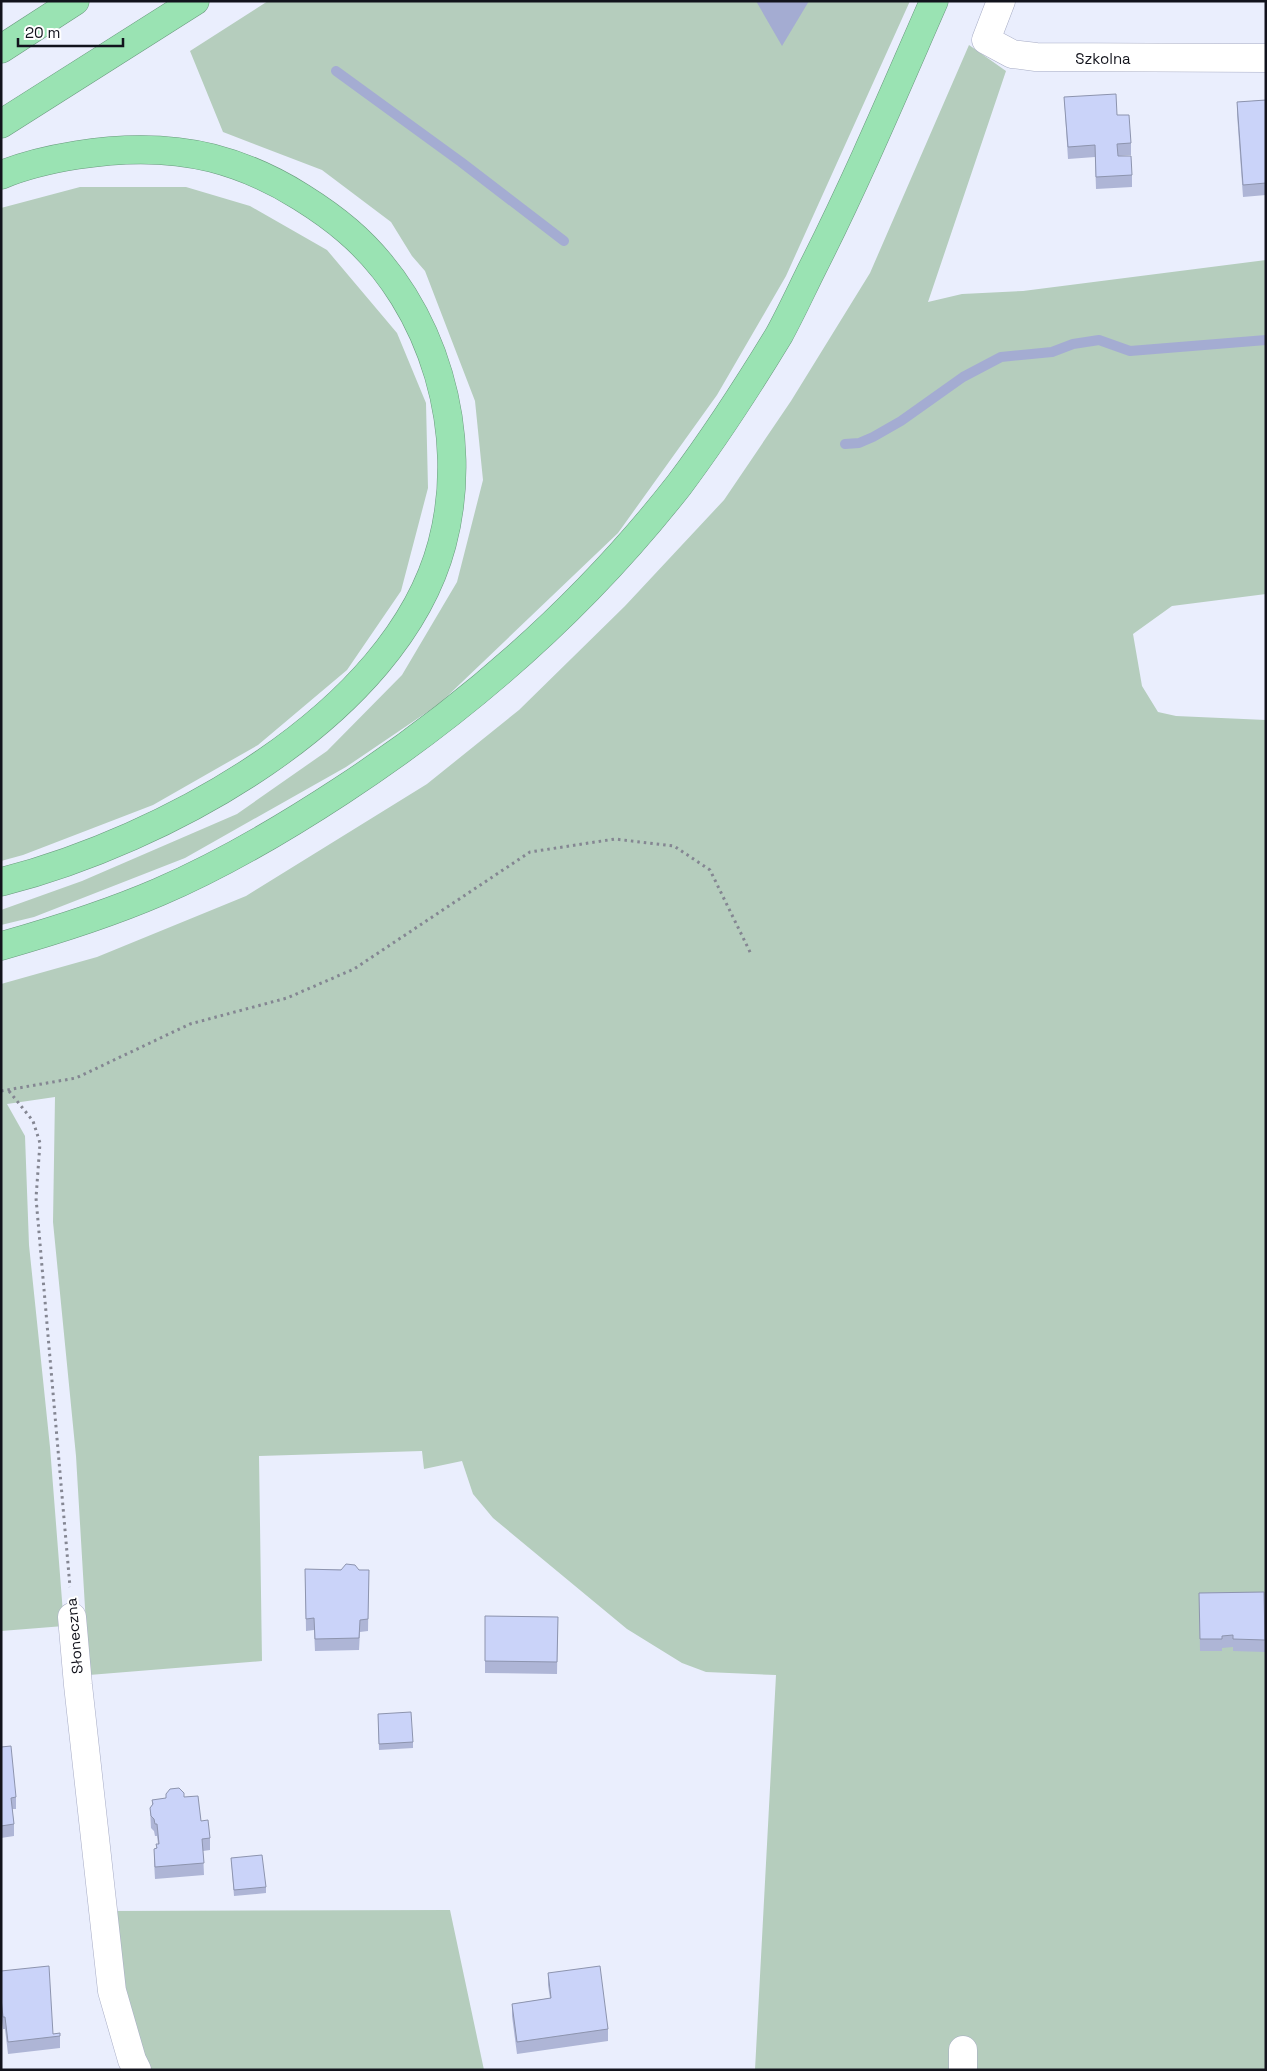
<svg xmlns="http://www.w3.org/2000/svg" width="1267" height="2071" font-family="'Space Grotesk',sans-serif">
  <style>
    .green { fill: #b5cdbd }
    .water { fill: #a4acd2 }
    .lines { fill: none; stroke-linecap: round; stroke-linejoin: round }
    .stream { stroke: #a4acd2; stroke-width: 10 }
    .minor-casing { stroke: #a7acc5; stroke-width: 29 }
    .motorway-casing { stroke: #6a9a7e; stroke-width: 29 }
    .path { stroke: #848692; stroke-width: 3; stroke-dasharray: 2.5 4; stroke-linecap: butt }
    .minor { stroke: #fff; stroke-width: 28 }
    .motorway { stroke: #9ae3b3; stroke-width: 28 }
    .wall { fill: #aeb5d6 }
    .building { fill: #cad3f9; stroke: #8d94ae }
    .labels { text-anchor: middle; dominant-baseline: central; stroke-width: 4; stroke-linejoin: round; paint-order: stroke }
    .street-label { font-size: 15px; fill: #12131c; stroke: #fff }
  </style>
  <rect width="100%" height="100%" fill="#eaeefd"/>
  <path class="green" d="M268,1H910L786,276L717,395L618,533L439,704L346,767L185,858L34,917L1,925V910L82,881L237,814L327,751L402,675L457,582L483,480L475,401L425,271L412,256L391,222L322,170L223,132L190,51Z
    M969,45L1006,71L928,302L962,294L1023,291L1266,260V594L1172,606L1133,634L1142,686L1158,712L1176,716L1266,720V2070H755L776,1675L706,1672L682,1663L627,1629L493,1518L473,1494L462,1461L424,1469L422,1451L259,1456L262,1661L89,1675L76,1456L53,1222L55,1097L7,1104L25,1136L29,1245L50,1447L64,1626L1,1631V984L97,957L246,896L427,784L519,710L625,606L724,500L791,401L870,273Z
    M80,187H186L250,206L327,250L397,333L426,403L428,488L401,591L347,670L258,745L153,805L23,855L1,861V208Z
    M450,1910L484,2070H151L133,2031L109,1911Z"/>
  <path class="water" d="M756,1H809L782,46Z"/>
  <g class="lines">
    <path class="stream" d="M336,71L461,162L564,241
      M845,444L859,443L873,437L901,421L963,377L1001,357L1052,352L1073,344L1099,340L1130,351L1266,340"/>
    <g class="minor-casing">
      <path id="minor" d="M1001,1L986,40L1012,54L1036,57L1266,58
        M72,1617L78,1685L112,1991L132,2060L137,2070
        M963,2050V2070"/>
    </g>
    <g class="motorway-casing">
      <path id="motorway" d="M1,49L75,1
        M1,124L195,1
        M1,175C25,165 52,159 77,155C121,148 168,147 212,158C243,166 274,180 301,197C317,207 333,218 348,231C435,306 471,435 442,544C396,717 162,841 1,882
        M1,946C54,931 108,914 159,892C222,865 283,829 341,791C468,708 585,605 679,485C715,437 748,386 779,335C791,313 802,289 813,267C857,180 895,90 934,1"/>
    </g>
    <path class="path" d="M1,1091L76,1078L190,1024L287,998L354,969L530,852L615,839L674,846L710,870L751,954
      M9,1091L33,1121L40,1143L36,1198L70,1587"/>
    <use href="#minor" class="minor"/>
    <use href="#motorway" class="motorway"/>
  </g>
  <path class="wall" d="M1064,97L1117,115L1131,143V155L1118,156L1132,175V187L1096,189L1095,157L1068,159Z
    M1266,100V195L1243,197L1237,114V102Z
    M305,1569L369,1570L368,1631L360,1632L359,1650L315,1651L314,1630L306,1631Z
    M1264,1592L1265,1652L1233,1651V1647L1222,1648V1651H1200L1199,1593Z
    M485,1616L558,1617L557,1674L485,1673Z
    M378,1714L413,1742V1748L379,1750Z
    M1,1747L16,1797V1809H12L14,1824V1836L1,1838Z
    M184,1797L201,1821L210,1838V1850L203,1851L204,1875L155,1879L154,1861V1849L156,1848L158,1844L157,1836H155L154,1831L151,1828L150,1808L152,1805V1800Z
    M231,1858L266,1887V1893L234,1896Z
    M1,1971L53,2034L60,2033V2048L8,2054L5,2029H3L1,2010Z
    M548,1973L608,2029V2041L517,2054L512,2016V2004L550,1998L548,1985Z"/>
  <path class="building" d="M1116,94L1117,115H1129L1131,143L1117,144L1118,156H1131L1132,175L1096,177L1095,145L1068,147L1064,97Z
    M1266,100V183L1243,185L1237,102Z
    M346,1564L355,1565L359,1570H369L368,1619L360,1620L359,1638L315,1639L314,1618L306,1619L305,1569L341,1570Z
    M1264,1592L1265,1640L1233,1639V1635L1222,1636V1639H1200L1199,1593Z
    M485,1616L558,1617L557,1662L485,1661Z
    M411,1712L413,1742L379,1744L378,1714Z
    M11,1746L16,1797L11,1798L14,1824L1,1826V1747Z
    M179,1788L184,1793V1797L198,1796L201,1821L208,1820L210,1838L202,1839L204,1863L155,1867L154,1849L157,1848L156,1844H159L157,1824H155L154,1819L151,1816L150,1808L153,1804L152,1800L166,1798V1794L170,1789Z
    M262,1855L266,1887L234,1890L231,1858Z
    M49,1966L53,2034L60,2033V2036L8,2042L5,2017H3L1,1998V1971Z
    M600,1966L608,2029L517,2042L512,2004L551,1998L548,1973Z"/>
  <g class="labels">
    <g class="street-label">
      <text x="1103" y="58">Szkolna</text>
      <text transform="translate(74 1636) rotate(-95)">Słoneczna</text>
    </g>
  </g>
  <rect width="1267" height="2071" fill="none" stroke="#12131c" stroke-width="5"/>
  <path d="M18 38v8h105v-8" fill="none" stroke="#12131c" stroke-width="2.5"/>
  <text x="25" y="38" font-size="15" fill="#12131c" stroke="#ffffff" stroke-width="4" paint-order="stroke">20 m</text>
</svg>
